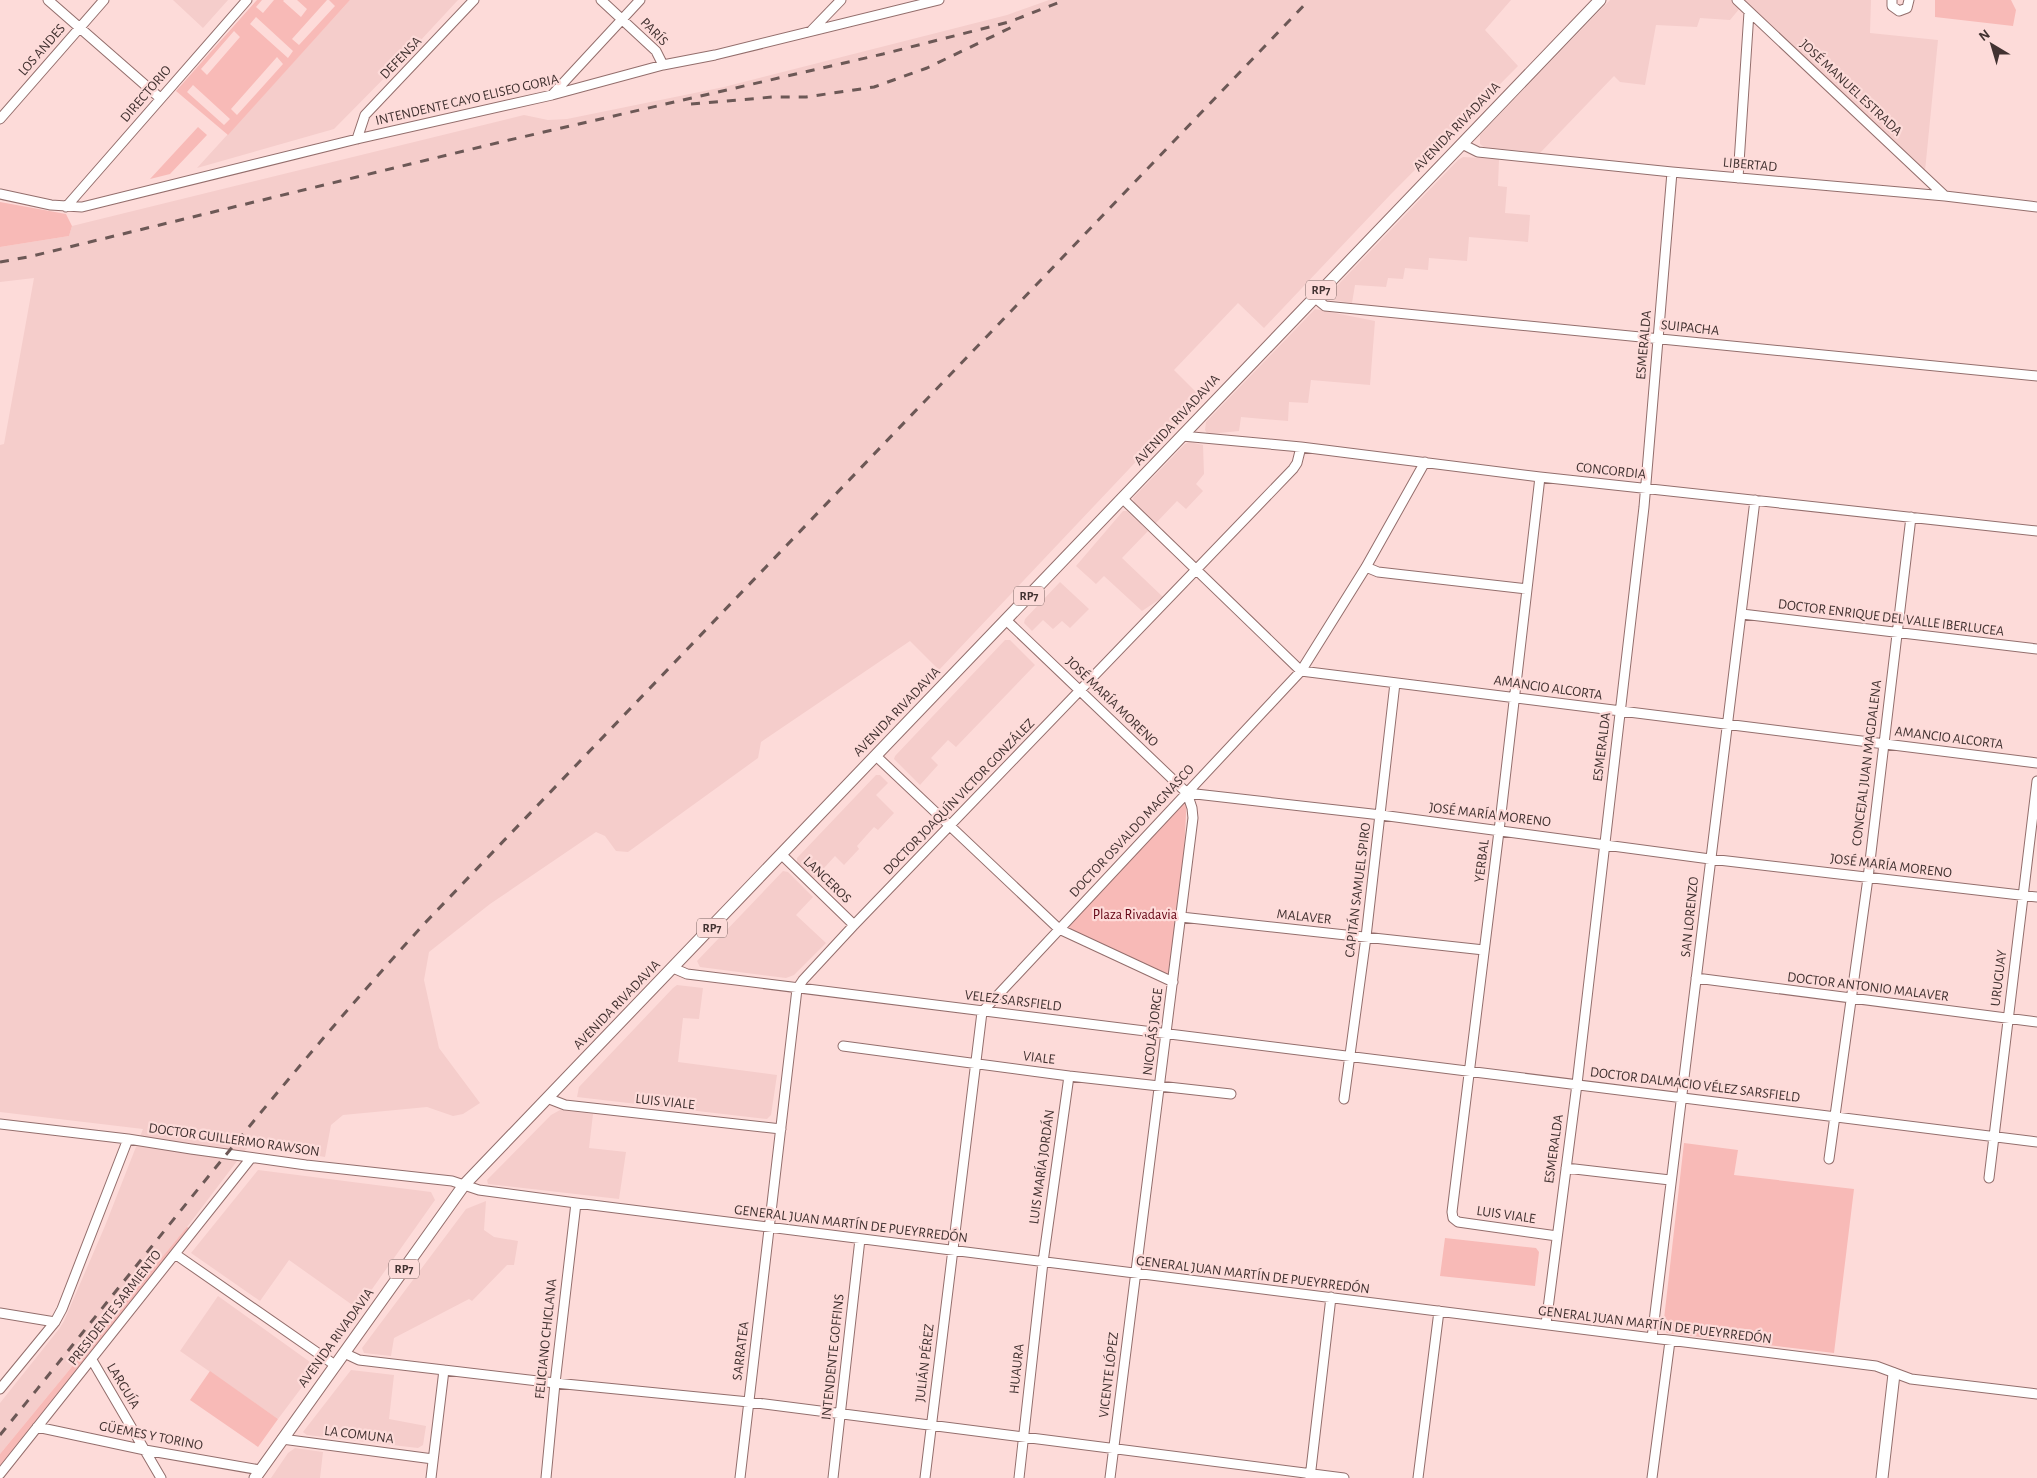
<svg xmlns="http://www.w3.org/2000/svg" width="2037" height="1478" font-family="'Alegreya Sans',sans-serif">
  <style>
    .built { fill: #f5cdcb }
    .green { fill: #f8bab7; fill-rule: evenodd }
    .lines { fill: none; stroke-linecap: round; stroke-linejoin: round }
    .minor-casing { stroke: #936e6c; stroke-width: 11 }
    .major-casing { stroke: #936e6c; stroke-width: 13 }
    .minor { stroke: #fff; stroke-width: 9 }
    .major { stroke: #fff; stroke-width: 11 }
    .rail { stroke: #6c5856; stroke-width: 3; stroke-dasharray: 9 9; stroke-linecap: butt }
    .labels { text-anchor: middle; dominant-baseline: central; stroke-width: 4.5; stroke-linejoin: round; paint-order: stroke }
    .shield { fill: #fddbd9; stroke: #7a6563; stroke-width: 1 }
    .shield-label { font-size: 12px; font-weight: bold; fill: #423231 }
    .street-label { font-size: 14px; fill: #423231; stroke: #fddbd9 }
    .park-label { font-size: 14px; fill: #600011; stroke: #fddbd9 }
  </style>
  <rect width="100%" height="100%" fill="#fddbd9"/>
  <path class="built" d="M173,0H228L203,28Z
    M350,0H458L407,55L334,129L197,168Z
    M1049,0H1511L1485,30L1518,66L1391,194L1264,328L1238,303L1174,370L1199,395L939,670L910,641L761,742L758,758L628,852L616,851L605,836L596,832L490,904L429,952L424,980L439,1048L480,1103L463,1114L453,1116L427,1107L343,1115L331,1125L325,1157L250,1144L187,1227L0,1454V1403L59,1329L64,1321L105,1226L143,1129L0,1112V445L4,444L34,278L0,282V247L69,236L72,226L524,115L548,120L567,119L724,87L1007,15Z
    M1610,0H1731L1740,8L1730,20L1700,18L1697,27L1656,25L1645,85L1620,82L1614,76L1540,153L1484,147L1480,144V135Z
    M1743,0H1871L1870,33L1938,40L1925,171Z
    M1463,157L1499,159L1498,186L1507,187L1505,213L1530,215L1528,242L1469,237L1467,261L1429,258L1428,270L1405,268L1403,279L1388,278L1386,287L1355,285L1352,303L1332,300L1330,294L1332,291L1458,160Z
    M1315,309L1375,321L1370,385L1311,380L1308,403L1289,402L1288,421L1241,417L1239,431L1210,434L1207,433L1205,430L1206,422Z
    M1189,442L1203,445L1204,474L1196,484L1203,491L1186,509L1177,501L1155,524L1134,503L1133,498L1185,444Z
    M1123,511H1127L1148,531L1122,558L1163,597L1142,611L1104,576L1096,584L1076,566Z
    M1060,582L1089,609L1070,628L1062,621L1053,629L1043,620L1032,631L1024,623L1025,619Z
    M1005,640H1010L1035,665L956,747L948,740L931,758L938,765L920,785L894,759L895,756Z
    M876,775H880L888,783L876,795L894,813L878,830L874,827L857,846L859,849L844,865L835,856L814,879L797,863V858Z
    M783,871L788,872L813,897L796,915L826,943L794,975L786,978L700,967L697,961Z
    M677,985L703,988L699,1019L683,1018L678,1062L777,1075L771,1115L767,1119L577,1097L579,1087L673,988Z
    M560,1110L593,1114L589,1148L626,1152L619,1199L488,1184L487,1180L551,1115Z
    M258,1170L431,1192L435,1200L358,1309L289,1260L260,1301L191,1253Z
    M486,1201L484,1230L494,1237L518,1241L514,1265H507L472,1301L469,1299L394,1338L391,1356L364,1353L362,1348L466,1209Z
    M218,1296L317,1367L278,1419L180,1351Z
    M351,1370L394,1375L389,1419L426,1426L423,1445L418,1448L307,1435L303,1432Z
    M295,1448L323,1452L320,1478H271L288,1453Z"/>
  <path class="green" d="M257,0H262L256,7L263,13L274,0H284L283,1L301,17L307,9L297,0H327L292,39L299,45L335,6L329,0H350L228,135L176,91ZM256,17L293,51L288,58L250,24ZM234,31L240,37L207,75L201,69ZM277,57L283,64L237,115L231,109ZM193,85L230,119L224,125L187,92Z
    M1935,0H2011L2016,10L2013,26L1935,17Z
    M198,127L207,135L170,174L150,179Z
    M0,202L66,214L72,226L69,236L0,247Z
    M1187,793L1181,917L1173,982L1059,929Z
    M1684,1143L1738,1150L1734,1175L1854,1189L1834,1353L1667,1333L1663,1328Z
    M187,1227L189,1228L0,1467V1454Z
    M1445,1238L1536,1248L1539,1252L1535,1286L1440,1276Z
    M210,1371L278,1419L258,1447L190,1400Z"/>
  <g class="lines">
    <g class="minor-casing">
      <path id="minor" d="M48,0L160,98
        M601,0L656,51L663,65
        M1737,0L1945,196
        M1892,0V6L1899,11L1907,8L1909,0
        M812,30L841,0
        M552,95L640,0
        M0,119L104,0
        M357,139L365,115L474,0
        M1462,144L1478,152L1672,172L1945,196L2037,207
        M1738,178L1749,12
        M0,194L51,205L82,207L357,139L552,95L663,65L715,55L939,0
        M66,207L247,0
        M1314,297L1325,306L2037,376
        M1182,436L1301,447L1540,477L2037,531
        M1540,477L1499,831L1452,1212L1453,1218L1458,1222L1557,1236
        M1122,498L1301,671L2037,763
        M1366,567L1378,572L1527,589
        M1742,614L2037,649
        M1006,620L1187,793L1381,815L1710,859L2037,897
        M876,756L1059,929L1173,982
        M782,855L854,925
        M1181,917L1484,950
        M673,968L687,974L2037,1142
        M1696,978L2037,1022
        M843,1046L1069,1076L1231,1094
        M547,1098L565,1105L781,1129
        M1344,1099L1366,937L1395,683
        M0,1124L128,1139L191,1149L306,1165L452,1181L479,1190L576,1203L1876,1366L1911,1379L2037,1394
        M1829,1159L1868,878L1911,517
        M1566,1168L1670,1180
        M1989,1178L2037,781
        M175,1254L335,1365
        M0,1313L55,1322
        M1546,1324L1577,1084L1644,507L1672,172
        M1652,1338L1755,500
        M344,1353L359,1360L555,1383L749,1402L1344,1478
        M92,1360L161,1478
        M0,1389L55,1322L62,1309L128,1139
        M37,1427L145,1450L260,1470
        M282,1439L433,1459
        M0,1474L251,1158
        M431,1478L444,1370
        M546,1478L555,1383L576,1203
        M740,1478L797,989L803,980L854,925L1293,469L1297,463L1301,447
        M833,1478L860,1239
        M925,1478L982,1012L1301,671L1366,567L1425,462
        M1019,1478L1043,1262L1069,1076
        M1110,1478L1193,818L1192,808L1187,793
        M1310,1478L1331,1297
        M1418,1478L1439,1311
        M1652,1478L1670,1341"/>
    </g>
    <g class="major-casing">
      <path id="major" d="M255,1478L464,1185L1600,0
        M1882,1478L1894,1374"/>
    </g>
    <use href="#minor" class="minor"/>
    <use href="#major" class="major"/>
    <path class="rail" d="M691,104L773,97H806L874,87L927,68L1012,27
      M0,262L28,257L505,141L883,54L1009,22L1065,0
      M0,1435C140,1263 275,1087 424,924L1309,0"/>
  </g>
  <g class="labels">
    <g class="shield">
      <rect x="1306" y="280.5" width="30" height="19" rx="4"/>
      <rect x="1014" y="586.5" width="30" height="19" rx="4"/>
      <rect x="697" y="918.5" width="30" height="19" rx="4"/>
      <rect x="389" y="1259.5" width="30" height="19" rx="4"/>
    </g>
    <g class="shield-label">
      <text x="1321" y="290">RP7</text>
      <text x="1029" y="596">RP7</text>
      <text x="712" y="928">RP7</text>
      <text x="404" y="1269">RP7</text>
    </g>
    <g class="street-label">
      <text transform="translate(654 32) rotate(46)">PARÍS</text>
      <text transform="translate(42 50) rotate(-49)">LOS ANDES</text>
      <text transform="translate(401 58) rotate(-46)">DEFENSA</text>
      <text transform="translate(1851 88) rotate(43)">JOSÉ MANUEL ESTRADA</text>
      <text transform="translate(146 94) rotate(-49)">DIRECTORIO</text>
      <text transform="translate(467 100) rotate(-13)">INTENDENTE CAYO ELISEO GORIA</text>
      <text transform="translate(1457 127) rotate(-46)">AVENIDA RIVADAVIA</text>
      <text transform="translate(1750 165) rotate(5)">LIBERTAD</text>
      <text transform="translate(1690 328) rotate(6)">SUIPACHA</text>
      <text transform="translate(1644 345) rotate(-85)">ESMERALDA</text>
      <text transform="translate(1177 420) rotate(-47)">AVENIDA RIVADAVIA</text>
      <text transform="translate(1611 471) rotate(6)">CONCORDIA</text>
      <text transform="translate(1891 618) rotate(7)">DOCTOR ENRIQUE DEL VALLE IBERLUCEA</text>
      <text transform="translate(1548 688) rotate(8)">AMANCIO ALCORTA</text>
      <text transform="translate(1112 702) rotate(44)">JOSÉ MARÍA MORENO</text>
      <text transform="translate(897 712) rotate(-46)">AVENIDA RIVADAVIA</text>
      <text transform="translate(1949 738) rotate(7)">AMANCIO ALCORTA</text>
      <text transform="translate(1602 747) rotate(-83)">ESMERALDA</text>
      <text transform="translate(1867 763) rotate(-83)">CONCEJAL JUAN MAGDALENA</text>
      <text transform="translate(959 797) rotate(-46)">DOCTOR JOAQUÍN VICTOR GONZÁLEZ</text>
      <text transform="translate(1490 815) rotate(7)">JOSÉ MARÍA MORENO</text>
      <text transform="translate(1132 831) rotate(-47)">DOCTOR OSVALDO MAGNASCO</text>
      <text transform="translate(1482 861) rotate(-83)">YERBAL</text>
      <text transform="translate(1891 866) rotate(7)">JOSÉ MARÍA MORENO</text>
      <text transform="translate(827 880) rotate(44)">LANCEROS</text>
      <text transform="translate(1358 890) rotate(-83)">CAPITÁN SAMUEL SPIRO</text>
      <text transform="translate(1304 917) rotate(6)">MALAVER</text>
      <text transform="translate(1690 917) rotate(-84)">SAN LORENZO</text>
      <text transform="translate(1999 978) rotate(-83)">URUGUAY</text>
      <text transform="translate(1868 987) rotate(7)">DOCTOR ANTONIO MALAVER</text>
      <text transform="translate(1013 1001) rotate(7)">VELEZ SARSFIELD</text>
      <text transform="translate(617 1005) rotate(-46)">AVENIDA RIVADAVIA</text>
      <text transform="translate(1153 1032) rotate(-83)">NICOLÁS JORGE</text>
      <text transform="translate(1039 1058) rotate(7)">VIALE</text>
      <text transform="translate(1695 1085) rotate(7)">DOCTOR DALMACIO VÉLEZ SARSFIELD</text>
      <text transform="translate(665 1102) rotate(6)">LUIS VIALE</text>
      <text transform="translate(234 1140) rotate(8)">DOCTOR GUILLERMO RAWSON</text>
      <text transform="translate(1554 1149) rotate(-82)">ESMERALDA</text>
      <text transform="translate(1042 1167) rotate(-82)">LUIS MARÍA JORDÁN</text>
      <text transform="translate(1506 1215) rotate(8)">LUIS VIALE</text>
      <text transform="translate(851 1224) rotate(7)">GENERAL JUAN MARTÍN DE PUEYRREDÓN</text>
      <text transform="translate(1253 1275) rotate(7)">GENERAL JUAN MARTÍN DE PUEYRREDÓN</text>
      <text transform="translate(115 1308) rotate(-52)">PRESIDENTE SARMIENTO</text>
      <text transform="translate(1655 1325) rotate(7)">GENERAL JUAN MARTÍN DE PUEYRREDÓN</text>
      <text transform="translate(336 1338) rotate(-54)">AVENIDA RIVADAVIA</text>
      <text transform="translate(546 1339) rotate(-84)">FELICIANO CHICLANA</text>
      <text transform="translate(741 1351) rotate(-83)">SARRATEA</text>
      <text transform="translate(833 1357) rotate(-84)">INTENDENTE GOFFINS</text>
      <text transform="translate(925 1363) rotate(-83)">JULIÁN PÉREZ</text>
      <text transform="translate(1017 1369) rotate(-84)">HUAURA</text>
      <text transform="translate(1109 1375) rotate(-83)">VICENTE LÓPEZ</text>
      <text transform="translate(123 1386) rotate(59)">LARGUÍA</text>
      <text transform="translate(359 1435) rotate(7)">LA COMUNA</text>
      <text transform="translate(151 1436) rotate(11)">GÜEMES Y TORINO</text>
    </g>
    <g class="park-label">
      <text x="1135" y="915">Plaza Rivadavia</text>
    </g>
  </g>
  <g transform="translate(1992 45) rotate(322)" stroke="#fddbd9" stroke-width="4" paint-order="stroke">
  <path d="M0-4L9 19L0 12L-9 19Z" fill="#423231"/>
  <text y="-8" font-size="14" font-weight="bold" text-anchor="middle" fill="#423231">N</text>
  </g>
</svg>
